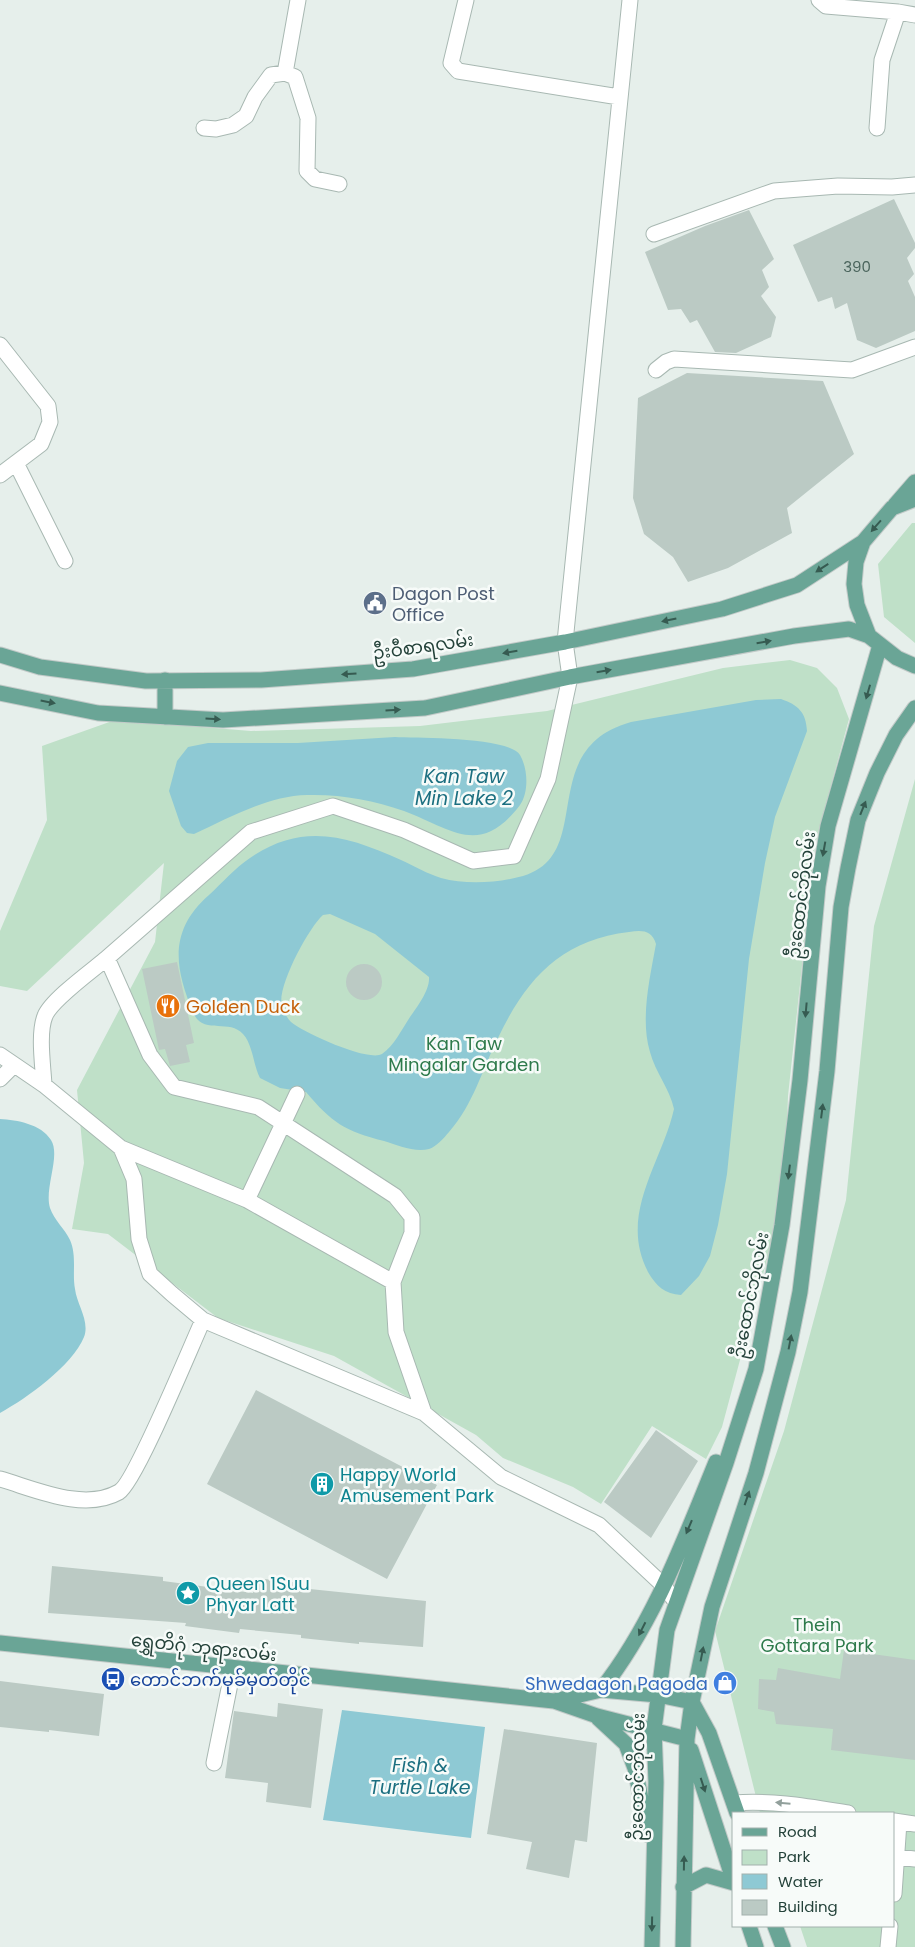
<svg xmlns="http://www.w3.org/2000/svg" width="915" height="1947" font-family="Poppins,'Noto Sans Myanmar',sans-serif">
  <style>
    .green { fill: #bfe0c8 }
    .water { fill: #8ec9d4; fill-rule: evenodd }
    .building { fill: #bbcac4 }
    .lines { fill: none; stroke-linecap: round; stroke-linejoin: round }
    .minor-casing { stroke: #a8b8b2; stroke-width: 17 }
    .major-casing { stroke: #c2cac8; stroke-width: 17 }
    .minor { stroke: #fff; stroke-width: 15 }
    .major { stroke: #6aa596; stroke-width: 15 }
    .oneway { fill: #365b51 }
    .oneway2 { fill: #92a09c }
    .labels { text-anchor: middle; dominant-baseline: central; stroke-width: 5; stroke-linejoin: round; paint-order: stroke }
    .number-label { font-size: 15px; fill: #4a645c }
    .service-label { font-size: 18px; fill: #4e5e75; stroke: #f7fbf9; text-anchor: start }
    .street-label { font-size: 18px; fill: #24423a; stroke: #f7fbf9 }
    .food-label { font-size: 18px; fill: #c56008; stroke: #f7fbf9; text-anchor: start }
    .park-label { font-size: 18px; fill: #2d7a4b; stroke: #f7fbf9 }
    .culture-label { font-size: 18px; fill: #0d838f; stroke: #f7fbf9; text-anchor: start }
    .transit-label { font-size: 18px; fill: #164399; stroke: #f7fbf9; text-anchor: start }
    .shop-label { font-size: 18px; fill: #366cbe; stroke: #f7fbf9; text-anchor: end }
    .water-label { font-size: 19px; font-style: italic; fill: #1c6f80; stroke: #f7fbf9 }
  </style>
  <rect width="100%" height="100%" fill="#e6efeb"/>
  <path class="green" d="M912,523H915V643L884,617L878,564Z
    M790,660L817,668L837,688L849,719L815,845L788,1096L785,1179L773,1237L722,1427L706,1459L652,1426L601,1504L573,1487L503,1458L476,1435L334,1356L218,1318L108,1234L72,1229L84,1163L77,1090L155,942L164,863L27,991L0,986V931L47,820L42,746L115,720L251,731L420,726L547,711L723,668Z
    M915,779V1947H807L800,1926H894V1813H760L715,1631L784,1431L846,1200L874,926Z"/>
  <path class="water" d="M781,699C798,705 806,712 807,731L775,817L765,863L749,959L727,1174L718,1225L710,1256L699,1276L681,1295C665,1294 656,1286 648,1272C618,1214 662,1163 674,1109C670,1089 655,1072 650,1052C640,1019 650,977 656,944C652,930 642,930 629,932C561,940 526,979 498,1038C482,1070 473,1105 449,1132C444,1138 436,1147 429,1149C415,1153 397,1145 384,1141C345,1131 332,1123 306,1092L280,1088L260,1078C253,1064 253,1045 243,1034C229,1018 202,1036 193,1012C174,967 169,930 209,895C222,883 235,868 250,858C303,822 347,836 401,860C414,866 428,874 441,878C466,885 498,883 523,876C597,854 534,749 631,722L756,700ZM330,914L375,934L429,977C430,990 417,1007 410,1017C402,1029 394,1046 382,1054C368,1062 304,1033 291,1022C287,1018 284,1012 282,1006C276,988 309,927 323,915Z
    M395,737C417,738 510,737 520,755C528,769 529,792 520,805C480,858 452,829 404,811C373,800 340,794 307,795C267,796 229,818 194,834L187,833L181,826L169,791L177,761L188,747L208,743H298Z
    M0,1119C17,1120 41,1124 51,1140C61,1156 44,1188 50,1208C54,1220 65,1229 70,1240C77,1256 72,1273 75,1289C77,1305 90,1321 84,1337C72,1366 27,1398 0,1413Z
    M342,1710L485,1727L471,1838L323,1820Z"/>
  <path class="building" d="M894,199L915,243V248L907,258L914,274L908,281L915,297V331L876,348L857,340L847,303L835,309L832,297L818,302L793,245Z
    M749,210L774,259L762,270L769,287L761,296L776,317L771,337L736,353L715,352L697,320L690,323L681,309L668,310L645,252L705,226Z
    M687,373L823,381L854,454L787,508L792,533L728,568L688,582L673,557L644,534L633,498L638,398Z
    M177,962L194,1043L186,1045L190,1062L170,1066L165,1049L159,1050L142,969Z
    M346 982a18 18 0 1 1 36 0a18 18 0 1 1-36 0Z
    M256,1390L437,1485L387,1579L207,1484Z
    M656,1430L698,1461L651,1538L604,1502Z
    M52,1566L163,1577V1581L253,1593L255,1578L301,1583L300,1588L426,1601L423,1647L359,1642V1644L301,1638V1635L240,1629L239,1633L185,1626L186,1623L48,1613Z
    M844,1650L915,1660V1760L831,1750L833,1729L776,1724L774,1712L758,1709L759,1679L776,1680L778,1668L840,1679Z
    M0,1681L104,1694L99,1736L49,1730V1732L0,1727Z
    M278,1703L323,1709L311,1808L266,1802L268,1783L225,1778L234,1711L277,1717Z
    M504,1729L597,1743L587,1842L575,1840L569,1878L526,1869L532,1842L487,1834Z"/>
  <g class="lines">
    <g class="minor-casing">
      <path id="minor" d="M466,0L451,63L458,71L619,97
        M630,0L565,642L570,677L548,779L514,856L473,861L404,830L333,806L251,832L107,958L150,1055L174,1087L258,1107L395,1196L412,1217V1233L393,1282L396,1332L424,1413L501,1477L599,1525L663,1585L676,1602
        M819,0L826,6L898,12L915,15
        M285,73L298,0
        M204,128L216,129L233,125L246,116L255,97L271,75L285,73L295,77L308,118L307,171L315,179L339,184
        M877,128L882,60L898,12
        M654,234L774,191L838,186L892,187L915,185
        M0,345L48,406L50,422L41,444L0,475
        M656,370L666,362L674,359L852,370L915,347
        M16,463L65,561
        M0,1055L44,1085L121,1148L134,1179L139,1239L150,1274L172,1294L203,1320L424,1413
        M0,1079L14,1065
        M44,1085C43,1066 38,1033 45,1016C51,1000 93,970 107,958
        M121,1148L247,1200L393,1282
        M247,1200L297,1094
        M0,1479C35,1489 84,1512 119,1492C135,1483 191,1346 203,1320
        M214,1763L233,1669
        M734,1803C773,1800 810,1807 848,1813
        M894,1821L915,1824
        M898,1857L915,1859
        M894,1894L899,1822
        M888,1947L890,1926"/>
    </g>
    <g class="major-casing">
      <path id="major" d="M915,499L892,508L863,542L856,562L854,584L857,605L869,636L897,658L915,666
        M895,505L915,482
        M0,655L40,667L146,681L261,680L413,669L565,642L722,609L797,585L863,542
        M0,693L98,713L223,720L425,708L570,677L794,636L849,629L869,636
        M165,717V680
        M0,1643L554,1701L597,1716L687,1739
        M601,1690C654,1623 684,1540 716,1462
        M554,1701L601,1690L658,1695L692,1702
        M692,1702L709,1733L737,1813
        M598,1718L626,1744L635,1768L648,1835
        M691,1750L734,1882
        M683,1887L706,1875L734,1883
        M749,1926L756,1947
        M775,1926L783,1947
        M652,1947L656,1782L654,1729L667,1630L726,1463L756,1369L782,1225L800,1080L818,886L828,826L880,645
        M683,1947L687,1739L692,1702L712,1607L756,1473L788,1352L800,1292L827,1071L841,907L848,868L858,820L877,773L896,735L915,708"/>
    </g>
    <use href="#minor" class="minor"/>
    <use href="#major" class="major"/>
  </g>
  <defs><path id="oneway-solid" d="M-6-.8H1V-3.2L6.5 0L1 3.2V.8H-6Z" transform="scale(1.25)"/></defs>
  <g class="oneway">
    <use href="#oneway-solid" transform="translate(876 526) rotate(131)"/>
    <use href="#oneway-solid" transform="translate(822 568) rotate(147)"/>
    <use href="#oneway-solid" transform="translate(669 620) rotate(168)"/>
    <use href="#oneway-solid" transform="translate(764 642) rotate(-10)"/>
    <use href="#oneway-solid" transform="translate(510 652) rotate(170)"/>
    <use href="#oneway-solid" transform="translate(604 671) rotate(-10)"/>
    <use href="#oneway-solid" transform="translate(349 674) rotate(176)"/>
    <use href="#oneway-solid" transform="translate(868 692) rotate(106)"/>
    <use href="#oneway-solid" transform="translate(48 702) rotate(11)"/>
    <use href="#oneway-solid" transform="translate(393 710) rotate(-3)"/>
    <use href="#oneway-solid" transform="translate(213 719) rotate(3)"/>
    <use href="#oneway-solid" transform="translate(863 808) rotate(-68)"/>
    <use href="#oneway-solid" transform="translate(824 849) rotate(100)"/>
    <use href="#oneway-solid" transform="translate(806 1010) rotate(95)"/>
    <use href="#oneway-solid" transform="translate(822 1111) rotate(-83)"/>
    <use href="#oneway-solid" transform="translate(789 1172) rotate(97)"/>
    <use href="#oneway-solid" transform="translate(790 1342) rotate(-79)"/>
    <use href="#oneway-solid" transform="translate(747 1498) rotate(-71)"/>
    <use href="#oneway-solid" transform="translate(689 1527) rotate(113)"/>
    <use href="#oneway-solid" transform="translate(642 1629) rotate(117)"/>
    <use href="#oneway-solid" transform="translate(702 1654) rotate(-79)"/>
    <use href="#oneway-solid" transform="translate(703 1785) rotate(72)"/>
    <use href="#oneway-solid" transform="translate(684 1863) rotate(-89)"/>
    <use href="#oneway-solid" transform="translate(652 1924) rotate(91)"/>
  </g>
  <use class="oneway2" href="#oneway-solid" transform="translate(783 1803) rotate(-175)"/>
  <defs>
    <g id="civic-disc" transform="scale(1.25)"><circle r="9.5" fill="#5c6f8a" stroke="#f7fbf9"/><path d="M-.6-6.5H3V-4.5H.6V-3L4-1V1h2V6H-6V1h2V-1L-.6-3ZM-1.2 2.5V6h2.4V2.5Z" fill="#fff"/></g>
    <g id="restaurant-disc" transform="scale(1.25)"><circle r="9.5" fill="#e8710a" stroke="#f7fbf9"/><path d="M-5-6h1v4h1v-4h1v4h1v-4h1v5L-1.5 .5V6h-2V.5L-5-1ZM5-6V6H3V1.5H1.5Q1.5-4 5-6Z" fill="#fff"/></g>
    <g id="building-disc" transform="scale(1.25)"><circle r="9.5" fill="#0f9aa8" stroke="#f7fbf9"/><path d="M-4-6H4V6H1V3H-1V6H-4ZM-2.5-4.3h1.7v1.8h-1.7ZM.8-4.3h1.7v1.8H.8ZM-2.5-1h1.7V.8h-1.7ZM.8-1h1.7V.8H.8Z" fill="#fff"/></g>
    <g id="sight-disc" transform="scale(1.25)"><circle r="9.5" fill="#0f9aa8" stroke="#f7fbf9"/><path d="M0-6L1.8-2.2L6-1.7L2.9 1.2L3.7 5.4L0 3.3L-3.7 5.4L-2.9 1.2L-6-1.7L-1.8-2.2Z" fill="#fff"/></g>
    <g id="bus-disc" transform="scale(1.25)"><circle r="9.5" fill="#1a4fb4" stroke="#f7fbf9"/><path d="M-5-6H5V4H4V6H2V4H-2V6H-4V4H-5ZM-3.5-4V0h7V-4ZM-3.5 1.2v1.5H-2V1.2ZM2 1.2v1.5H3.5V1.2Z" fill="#fff"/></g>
    <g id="shop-disc" transform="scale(1.25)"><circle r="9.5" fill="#3f7fe0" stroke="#f7fbf9"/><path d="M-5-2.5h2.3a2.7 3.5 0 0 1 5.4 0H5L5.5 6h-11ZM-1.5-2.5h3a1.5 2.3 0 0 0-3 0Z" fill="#fff"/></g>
  </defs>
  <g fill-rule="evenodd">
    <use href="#civic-disc" x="375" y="603"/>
    <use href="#restaurant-disc" x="168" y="1006"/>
    <use href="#building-disc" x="322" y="1484"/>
    <use href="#sight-disc" x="188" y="1593"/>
    <use href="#bus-disc" x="113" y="1679"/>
    <use href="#shop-disc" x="725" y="1683"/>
  </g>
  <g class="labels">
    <g class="number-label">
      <text x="857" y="266">390</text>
    </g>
    <g class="service-label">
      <text x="392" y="593">Dagon Post<tspan x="392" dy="21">Office</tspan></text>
    </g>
    <g class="street-label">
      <text transform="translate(423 646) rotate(-8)">ဦးဝီစာရလမ်း</text>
      <text transform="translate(801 895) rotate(-83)">ဦးထောင်ဘိုလမ်း</text>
      <text transform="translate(750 1295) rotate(-79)">ဦးထောင်ဘိုလမ်း</text>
      <text transform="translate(204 1647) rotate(6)">ရွှေတိဂုံ ဘုရားလမ်း</text>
      <text transform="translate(637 1777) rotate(-89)">ဦးထောင်ဘိုလမ်း</text>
    </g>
    <g class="food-label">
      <text x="186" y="1006">Golden Duck</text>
    </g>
    <g class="park-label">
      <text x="464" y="1043">Kan Taw<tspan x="464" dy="21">Mingalar Garden</tspan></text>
      <text x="817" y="1624">Thein<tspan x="817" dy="21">Gottara Park</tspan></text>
    </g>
    <g class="culture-label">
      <text x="340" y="1474">Happy World<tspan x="340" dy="21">Amusement Park</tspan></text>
      <text x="206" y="1583">Queen 1Suu<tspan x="206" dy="21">Phyar Latt</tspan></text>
    </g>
    <g class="transit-label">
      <text x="130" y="1679">တောင်ဘက်မုခ်မှတ်တိုင်</text>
    </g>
    <g class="shop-label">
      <text x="708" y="1683">Shwedagon Pagoda</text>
    </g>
    <g class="water-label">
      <text x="464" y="776">Kan Taw<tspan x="464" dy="22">Min Lake 2</tspan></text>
      <text x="420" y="1765">Fish &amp;<tspan x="420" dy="22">Turtle Lake</tspan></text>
    </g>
  </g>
  <rect x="732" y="1812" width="162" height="115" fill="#f7fbf9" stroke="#a3b1ad"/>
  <rect x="742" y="1828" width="25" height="8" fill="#6aa596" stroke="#a3b1ad"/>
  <text x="778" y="1837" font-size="15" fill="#24423a">Road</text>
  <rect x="742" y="1850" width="25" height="15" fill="#bfe0c8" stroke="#a3b1ad"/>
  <text x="778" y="1862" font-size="15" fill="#24423a">Park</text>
  <rect x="742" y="1874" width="25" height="15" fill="#8ec9d4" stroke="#a3b1ad"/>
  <text x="778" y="1887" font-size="15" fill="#24423a">Water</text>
  <rect x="742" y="1900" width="25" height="15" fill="#bbcac4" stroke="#a3b1ad"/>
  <text x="778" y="1912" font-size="15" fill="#24423a">Building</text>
</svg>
